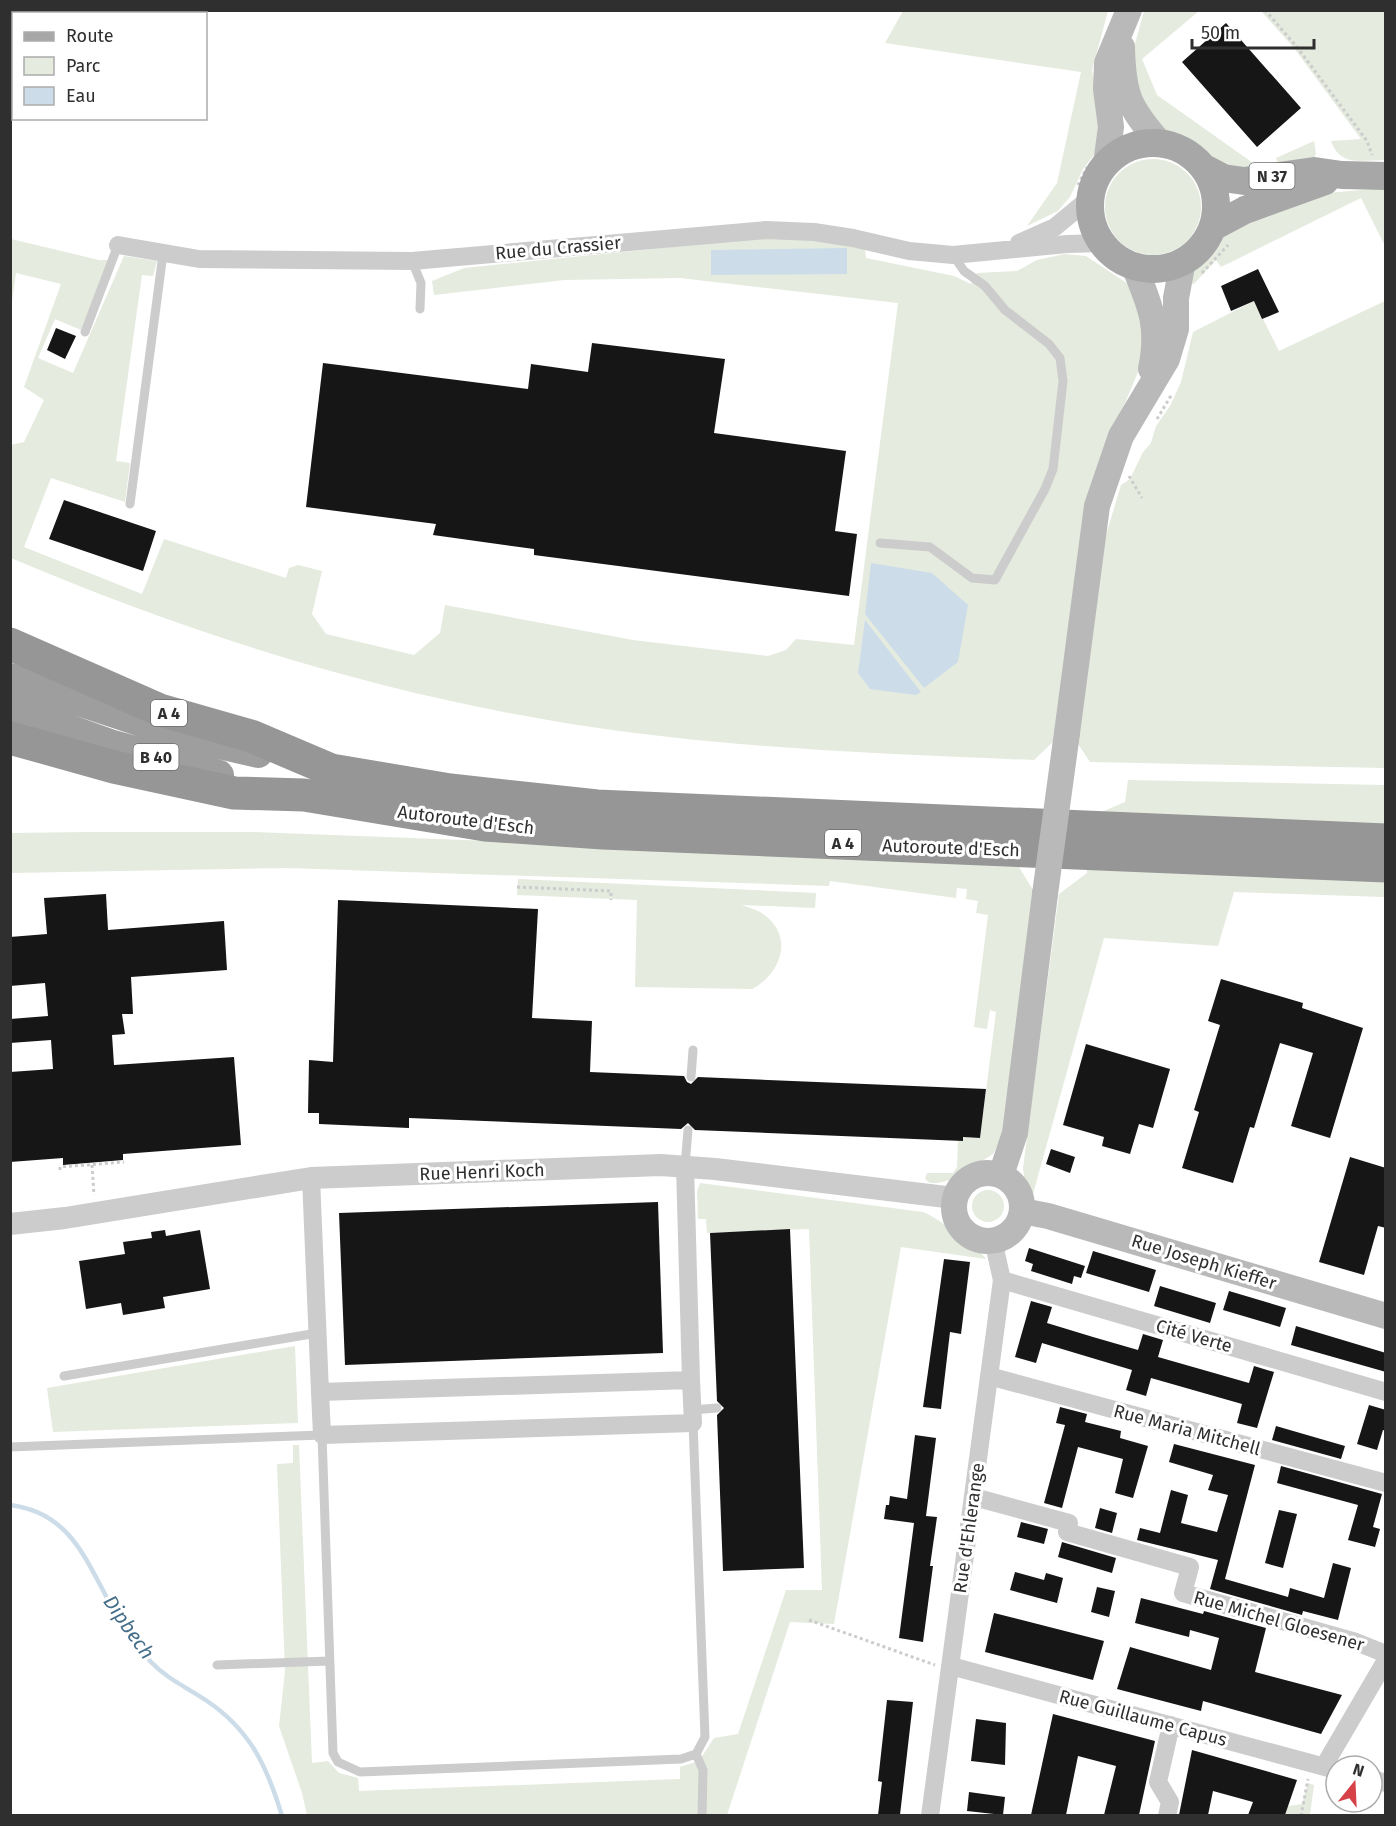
<svg xmlns="http://www.w3.org/2000/svg" width="1396" height="1826" font-family="'Fira Sans',sans-serif">
  <style>
    .green { fill: #e5ebde }
    .water { fill: #ccdde9 }
    .lines { fill: none; stroke-linecap: round; stroke-linejoin: round }
    .stream { stroke: #ccdde9; stroke-width: 4.5 }
    .building { fill: #161616 }
    .path { stroke: #ccc; stroke-width: 3; stroke-dasharray: 3 3; stroke-linecap: butt }
    .service { stroke: #ccc; stroke-width: 9 }
    .minor { stroke: #ccc; stroke-width: 18 }
    .tertiary { stroke: #ccc; stroke-width: 22 }
    .secondary { stroke: #b9b9b9; stroke-width: 26 }
    .primary { stroke: #a7a7a7; stroke-width: 28 }
    .trunk { stroke: #9e9e9e; stroke-width: 30 }
    .motorway { stroke: #969696; stroke-width: 33 }
    .secondary-bridge { stroke: #b9b9b9; stroke-width: 26 }
    .labels { text-anchor: middle; dominant-baseline: central; stroke-width: 6; stroke-linejoin: round; paint-order: stroke }
    .shield { fill: #fff; stroke: #6d6d6d; stroke-width: 1.5 }
    .shield-label { font-size: 16px; font-weight: bold; fill: #2f2f2f }
    .street-label { font-size: 18px; fill: #2f2f2f; stroke: #fff }
    .water-label { font-size: 20px; font-style: italic; fill: #446d8a; stroke: #fff }
  </style>
  <rect width="100%" height="100%" fill="#fff"/>
  <path class="green" d="M903,11H1108L1092,70L1100,115L1098,150L1083,169L1070,197L1058,211L1027,226L1057,183L1081,72L885,43Z
    M1144,11H1199L1142,59L1157,95L1253,163L1264,164L1267,172L1212,164L1190,143L1165,133L1147,118L1131,58Z
    M1261,11H1385V160C1361,160 1340,167 1331,141L1361,139L1294,48Z
    M1314,141L1316,154L1312,162L1279,165L1276,158Z
    M1105 207a48 48 0 1 1 96 0a48 48 0 1 1-96 0Z
    M1385,188V246L1361,198L1221,267L1216,260L1194,284H1185L1195,267L1209,256L1222,236L1315,194Z
    M761,238L821,240L865,249L866,258L954,276L971,284L977,273L1017,271L1037,260L1065,254L1086,256L1128,284L1145,314L1140,367L1121,413L1054,741L1034,760C879,754 724,748 571,724C378,693 189,634 11,558V445L24,442L44,400L24,387L61,284L16,273L11,308V239L99,260H113L81,330L55,319L38,358L73,373L124,256L157,261L153,276L142,275L116,461L130,463L125,502L51,478L24,547L142,594L164,539L286,578L289,568L298,565L322,571L312,614L326,634L414,655L440,633L445,605L633,640L768,656L786,650L796,639L854,645L898,303L680,278L564,280L434,295L432,281L464,268Z
    M1254,301L1279,351L1385,301V768L1090,762L1078,744L1106,535L1121,485L1130,479L1143,452L1151,443L1156,426L1170,406L1181,382L1193,332Z
    M1128,780L1385,785V827L1097,814L1125,802Z
    M87,832H253L1015,861L1035,893L1003,1135L993,1154L954,1179L938,1183H930L925,1179L927,1173H953L957,1167L958,1141H963V1137L980,1138L996,1012L990,1010L987,1029L974,1027L988,915L976,913L978,901L966,899L967,889L957,888L956,898L830,881L829,886L287,868L11,873V833Z
    M1087,865L1385,876V897L1234,892L1218,946L1104,938L1033,1194L1025,1184L1023,1168L1059,894L1087,873Z
    M518,879L816,893L815,908L742,905C748,908 757,909 763,914C795,936 781,974 752,989L635,987L637,900L517,895Z
    M700,1183L923,1212C934,1215 981,1250 986,1259L901,1247L834,1624L790,1622L727,1815H307L302,1793L279,1726L285,1671L277,1464L293,1463V1445H299L312,1763L328,1761L339,1773L358,1778L359,1791L680,1779V1767L699,1761L714,1738L738,1734L786,1590H822L809,1229L707,1233L706,1219H698L697,1191Z
    M972 1206a16 16 0 1 1 32 0a16 16 0 1 1-32 0Z
    M295,1346L298,1423L53,1432L47,1388Z
    M1308,1783L1314,1785L1310,1815L1285,1816L1288,1806L1302,1804Z"/>
  <path class="water" d="M847,248V274L711,275V250Z
    M871,563L932,573L968,605L958,662L924,688L865,614Z
    M865,620L921,692L916,695L870,689L858,673Z"/>
  <g class="lines">
    <path class="stream" d="M10,1505C67,1512 84,1555 107,1598C118,1620 134,1643 151,1662C167,1679 188,1688 207,1701C250,1730 267,1766 282,1816"/>
  </g>
  <path class="building" d="M1226,23L1301,108L1257,147L1182,62Z
    M1258,269L1279,312L1262,319L1254,301L1231,311L1221,286Z
    M56,328L76,336L65,359L47,350Z
    M592,343L725,359L714,433L846,451L835,531L857,534L849,596L534,555V549L433,535L436,524L306,507L323,363L528,389L531,364L588,372Z
    M64,500L156,531L143,571L49,539Z
    M106,894L108,930L224,921L227,970L131,977L133,1014H122L125,1034L112,1035L114,1065L234,1057L241,1145L123,1154V1160L63,1165V1158L10,1162V1072L53,1069L51,1040L10,1043V1019L48,1016L45,983L10,986V937L47,934L44,898Z
    M338,900L538,909L532,1018L592,1021L590,1072L684,1076L687,1082L691,1084L698,1077L986,1089L980,1138L963,1137V1141L695,1130L688,1123L681,1129L409,1118V1128L319,1124V1113H308L309,1060L333,1062Z
    M1221,979L1303,1003L1302,1008L1363,1028L1330,1138L1291,1126L1313,1053L1280,1043L1254,1128L1250,1127L1233,1183L1182,1168L1199,1112L1194,1110L1220,1025L1208,1021Z
    M1086,1044L1170,1069L1153,1128L1139,1124L1130,1154L1102,1146L1104,1137L1063,1125Z
    M1051,1149L1075,1157L1070,1173L1046,1164Z
    M1350,1157L1386,1168V1228L1378,1226L1364,1275L1319,1262Z
    M658,1202L663,1353L345,1365L339,1213Z
    M790,1229L804,1568L723,1571L717,1415L724,1408L717,1401L710,1233Z
    M165,1230L166,1236L200,1230L210,1289L163,1297L165,1308L123,1315L121,1303L86,1309L79,1261L125,1254L123,1242L152,1238L151,1232Z
    M1029,1248L1085,1266L1081,1278L1074,1276L1072,1284L1031,1271L1033,1264L1025,1261Z
    M1093,1251L1156,1270L1149,1292L1086,1273Z
    M944,1259L970,1262L961,1334L950,1332L941,1409L923,1407Z
    M1160,1286L1216,1303L1210,1323L1154,1306Z
    M1229,1291L1286,1308L1280,1327L1223,1310Z
    M1031,1301L1052,1307L1047,1323L1093,1337L1138,1350L1143,1334L1163,1340L1158,1357L1249,1383L1254,1366L1274,1372L1257,1428L1237,1423L1242,1404L1151,1378L1146,1396L1126,1390L1132,1370L1042,1343L1036,1363L1015,1357Z
    M1296,1326L1386,1353V1372L1291,1345Z
    M1369,1405L1386,1410V1431L1383,1430L1377,1450L1357,1444Z
    M1060,1407L1087,1414L1085,1422L1121,1431L1120,1438L1148,1446L1133,1498L1115,1493L1123,1459L1078,1447L1062,1508L1044,1503L1065,1425L1056,1423Z
    M1276,1426L1345,1446L1341,1459L1272,1440Z
    M915,1435L936,1438L926,1516L937,1517L930,1566H933L923,1642L899,1638L914,1523L884,1519L886,1505H889L890,1496L907,1499Z
    M1174,1444L1255,1465L1225,1579L1288,1597L1290,1588L1324,1598L1333,1563L1351,1568L1338,1620L1303,1611L1302,1615L1210,1589L1218,1560L1137,1540L1140,1528L1160,1533L1171,1490L1188,1495L1181,1523L1217,1532L1228,1495L1208,1490L1213,1475L1169,1462Z
    M1281,1466L1382,1494L1373,1527L1380,1529L1375,1547L1348,1540L1358,1505L1277,1483Z
    M1100,1508L1117,1513L1112,1533L1095,1528Z
    M1279,1510L1297,1514L1283,1568L1265,1563Z
    M1021,1522L1048,1529L1044,1544L1017,1537Z
    M1062,1542L1116,1558L1112,1573L1058,1557Z
    M1015,1572L1044,1580L1046,1573L1063,1578L1057,1603L1010,1590Z
    M1097,1587L1115,1591L1109,1617L1091,1612Z
    M1141,1598L1203,1614L1204,1611L1266,1628L1255,1672L1342,1695L1321,1734L1203,1701L1201,1711L1117,1689L1130,1647L1211,1670L1219,1638L1190,1630L1189,1637L1135,1623Z
    M994,1613L1104,1641L1093,1680L985,1652Z
    M887,1700L913,1702L900,1815H878L882,1782L878,1781Z
    M1053,1714L1155,1741L1139,1815H1104L1116,1766L1078,1756L1066,1815H1031Z
    M976,1719L1006,1723L1005,1765L971,1761Z
    M1192,1750L1297,1780L1285,1815H1248L1253,1802L1213,1791L1208,1815H1179Z
    M969,1792L1005,1797L1003,1815L967,1811Z"/>
  <g class="lines">
    <path class="path" d="M1265,10L1297,47L1367,141L1372,155
      M1078,185L1087,167
      M1202,273L1228,245
      M1157,419L1172,394
      M1129,476L1142,498
      M517,887L611,891V900
      M92,1165L94,1195
      M60,1170V1167L124,1162
      M945,1217L956,1220
      M809,1620L935,1665
      M1301,1816L1308,1779"/>
    <path class="service" d="M412,261L421,283L420,309
      M85,332L118,245
      M130,504L163,254
      M880,543L930,547L972,578L995,580L1045,489L1053,469L1063,381L1060,358L1049,344L1005,310L985,286L964,271L953,255
      M691,1077L693,1050
      M685,1166L688,1130
      M64,1376L317,1333
      M692,1410L717,1408
      M10,1447L322,1435L333,1753L338,1762L360,1772L681,1759L696,1754L705,1737L693,1423
      M217,1665L329,1661
      M696,1754L703,1770L702,1816"/>
    <path class="minor" d="M1019,243L1055,227L1090,198
      M118,245L199,259L412,261L766,230L814,232L853,238L909,251L953,255L1067,244L1103,243
      M311,1178L320,1392L691,1380L685,1166
      M1002,1280L1386,1392
      M989,1376L1386,1483
      M320,1392L322,1435L693,1423L691,1380
      M974,1497L1069,1523L1067,1532L1190,1567L1183,1593L1356,1642L1386,1654
      M951,1666L1336,1770
      M1324,1766L1386,1660
      M1372,1779L1386,1783
      M930,1816L1002,1280L993,1240
      M1167,1816L1170,1802L1158,1782L1171,1725"/>
    <path class="tertiary" d="M10,1224L65,1218L311,1178L661,1165L715,1169L954,1198"/>
    <path class="secondary" d="M1122,47C1123,95 1129,108 1160,143
      M1106,164L1111,127L1106,89L1107,63L1129,10
      M1134,266C1150,305 1160,326 1151,369
      M1067,733L1097,506L1121,436L1167,359L1176,329V298L1183,261
      M954 1207a34 34 0 1 1 68 0a34 34 0 1 1-68 0Z
      M1001,1175L1015,1133L1045,894
      M1022,1211L1048,1216L1386,1316"/>
    <path class="primary" d="M1090 206a63 63 0 1 1 126 0a63 63 0 1 1-126 0Z
      M1204,168L1223,178L1244,181L1314,171L1342,175L1386,176
      M1213,227L1245,210L1325,181"/>
    <path class="trunk" d="M10,678L181,735L258,753
      M10,708L113,745L219,775"/>
    <path class="motorway" d="M10,644L160,710L251,736L331,770L450,790L597,806L1386,840
      M10,738L114,767L234,793L304,795L485,825L603,833L1386,866"/>
    <path class="secondary-bridge" d="M1045,894L1067,733"/>
  </g>
  <g class="labels">
    <g class="shield">
      <rect x="1249.5" y="163" width="45" height="26" rx="4.5"/>
      <rect x="151" y="700" width="36" height="26" rx="4.5"/>
      <rect x="133.5" y="744" width="45" height="26" rx="4.5"/>
      <rect x="825" y="830" width="36" height="26" rx="4.5"/>
    </g>
    <g class="shield-label">
      <text x="1272" y="176">N 37</text>
      <text x="169" y="713">A 4</text>
      <text x="156" y="757">B 40</text>
      <text x="843" y="843">A 4</text>
    </g>
    <g class="street-label">
      <text transform="translate(558 248) rotate(-5)">Rue du Crassier</text>
      <text transform="translate(466 820) rotate(7)">Autoroute d'Esch</text>
      <text transform="translate(951 848) rotate(2)">Autoroute d'Esch</text>
      <text transform="translate(482 1172) rotate(-2)">Rue Henri Koch</text>
      <text transform="translate(1204 1262) rotate(17)">Rue Joseph Kieffer</text>
      <text transform="translate(1194 1336) rotate(16)">Cité Verte</text>
      <text transform="translate(1187 1430) rotate(15)">Rue Maria Mitchell</text>
      <text transform="translate(969 1528) rotate(-82)">Rue d'Ehlerange</text>
      <text transform="translate(1279 1621) rotate(16)">Rue Michel Gloesener</text>
      <text transform="translate(1143 1718) rotate(15)">Rue Guillaume Capus</text>
    </g>
    <g class="water-label">
      <text transform="translate(129 1627) rotate(55)">Dipbech</text>
    </g>
  </g>
  <rect width="1396" height="1826" fill="none" stroke="#2f2f2f" stroke-width="24"/>
  <rect x="12" y="12" width="195" height="108" fill="#ffffff" stroke="#acacac" stroke-width="1.5"/>
  <rect x="24" y="32" width="30" height="9" fill="#a7a7a7" stroke="#acacac" stroke-width="1.5"/>
  <text x="66" y="42" font-size="18" fill="#2f2f2f">Route</text>
  <rect x="24" y="57" width="30" height="18" fill="#e5ebde" stroke="#acacac" stroke-width="1.5"/>
  <text x="66" y="72" font-size="18" fill="#2f2f2f">Parc</text>
  <rect x="24" y="87" width="30" height="18" fill="#ccdde9" stroke="#acacac" stroke-width="1.5"/>
  <text x="66" y="102" font-size="18" fill="#2f2f2f">Eau</text>
  <g transform="translate(1354 1784) rotate(18)"><circle r="28" fill="#ffffff" stroke="#acacac" stroke-width="1.5"/>
  <path d="M0-4.5L10 22L0 15L-10 22Z" fill="#d64248"/>
  <text y="-9" font-size="16" font-weight="bold" text-anchor="middle" fill="#2f2f2f">N</text>
  </g>
  <path d="M1192 39v9h122v-9" fill="none" stroke="#2f2f2f" stroke-width="3"/>
  <text x="1201" y="39" font-size="18" fill="#2f2f2f" stroke="#ffffff" stroke-width="4.5" paint-order="stroke">50 m</text>
</svg>
